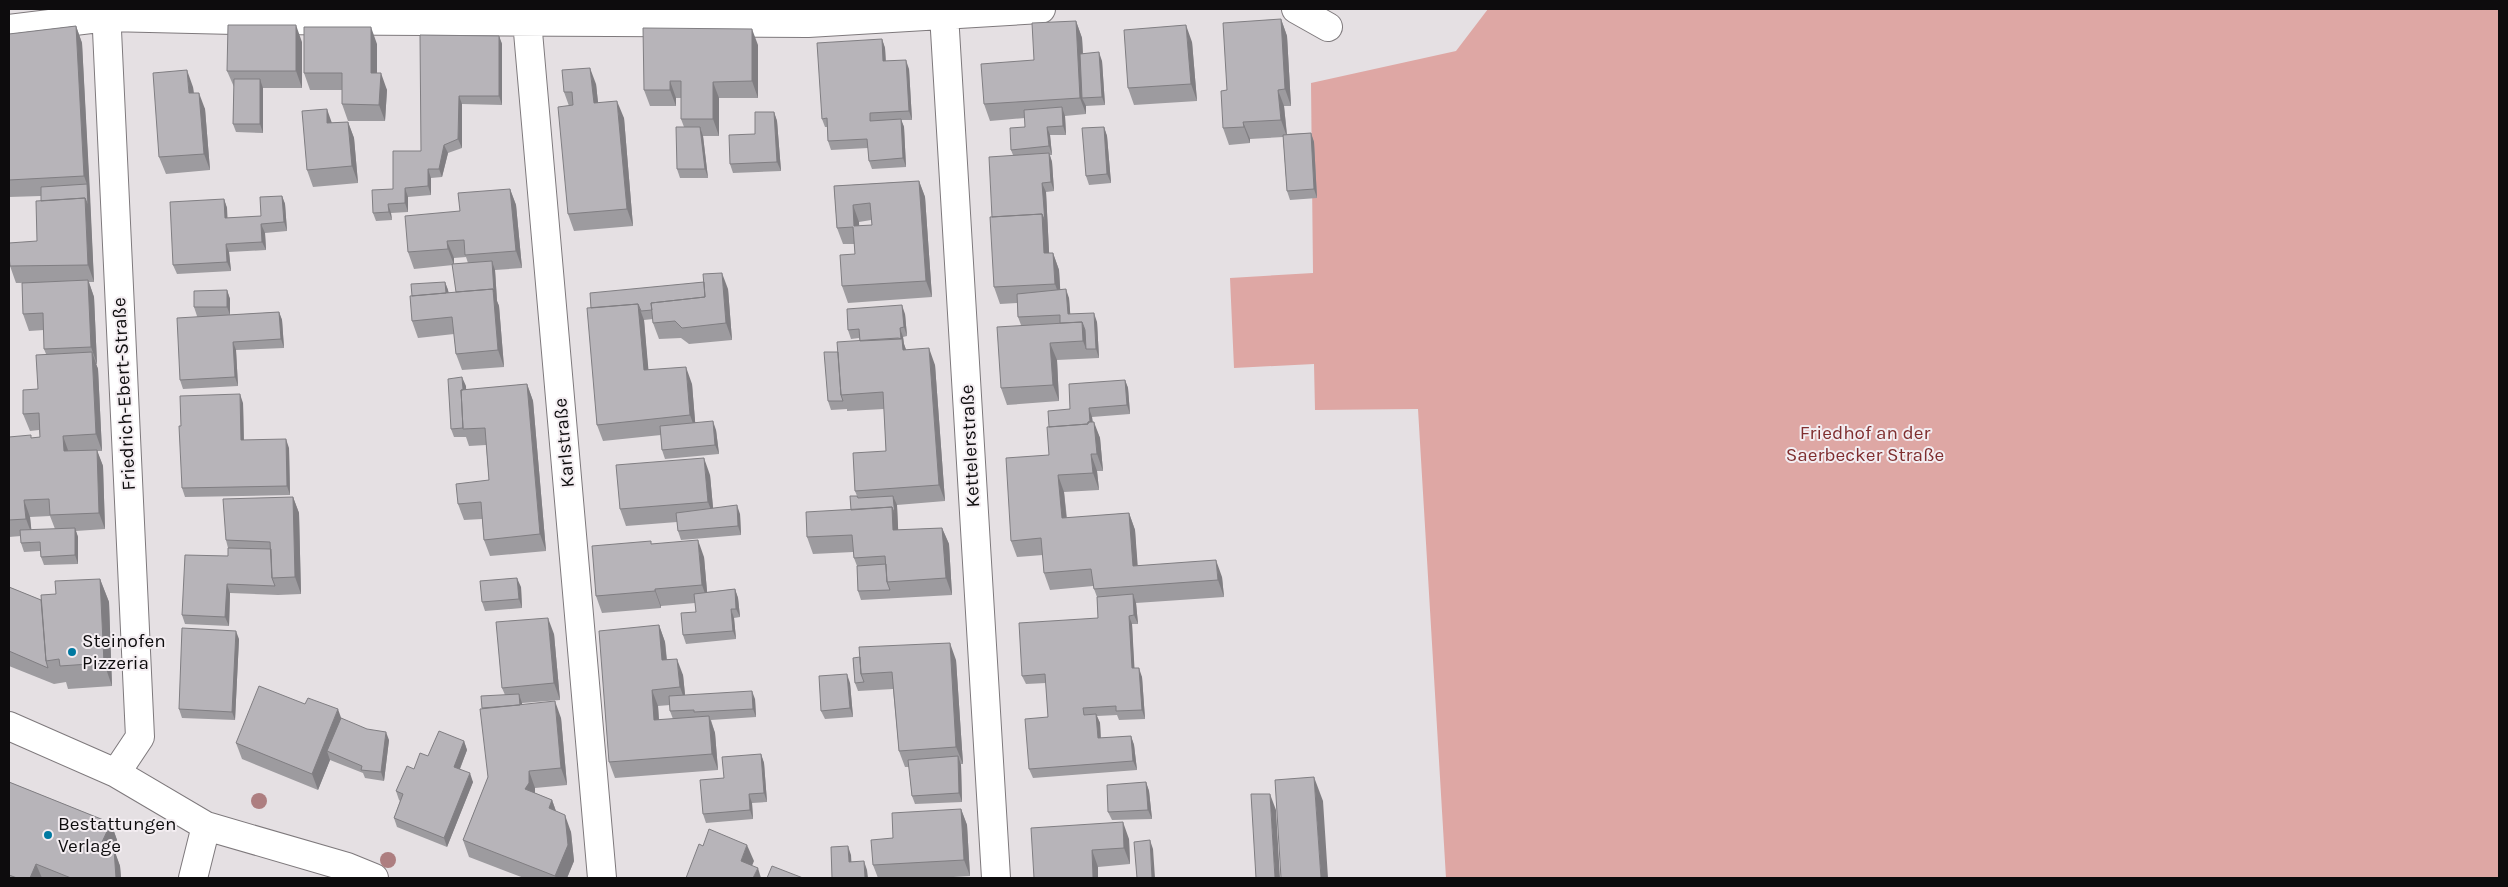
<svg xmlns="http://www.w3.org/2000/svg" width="2508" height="887" font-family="Karla,sans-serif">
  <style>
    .green { fill: #dea7a4 }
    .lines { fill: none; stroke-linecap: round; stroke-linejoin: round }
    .minor-casing { stroke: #7e797c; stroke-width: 30 }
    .minor { stroke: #fff; stroke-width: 28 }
    .tree { fill: #ad7e80 }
    .wall { fill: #9d9b9f; fill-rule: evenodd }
    .shaded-wall { fill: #807e82 }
    .building { fill: #b7b4b9; stroke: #807e82; fill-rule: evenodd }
    .poi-dot { fill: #0079a1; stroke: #f3edf1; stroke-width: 2 }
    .labels { text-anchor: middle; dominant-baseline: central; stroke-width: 4; stroke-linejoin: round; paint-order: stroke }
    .street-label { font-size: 19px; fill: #0d0c0d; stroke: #f3edf1 }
    .park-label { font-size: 19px; fill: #7f2e2f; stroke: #f3edf1 }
    .poi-label { font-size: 19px; fill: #0d0c0d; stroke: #f3edf1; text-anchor: start }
  </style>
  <rect width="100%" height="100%" fill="#e5e0e3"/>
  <path class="green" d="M1488,9H2499V878H1446L1418,409L1315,410L1314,364L1234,368L1230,278L1313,273L1311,83L1456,51Z"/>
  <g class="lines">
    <g class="minor-casing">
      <path id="minor" d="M106,9L140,737L116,773
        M526,9L602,878
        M1296,9L1328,27
        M944,14L996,878
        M9,29L107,17L235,20L808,23L1041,9
        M9,726L116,773L206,826L347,867L374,878
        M193,878L206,826"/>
    </g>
    <use href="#minor" class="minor"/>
  </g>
  <g class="tree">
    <circle cx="259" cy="801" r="8"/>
    <circle cx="388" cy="860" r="8"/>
  </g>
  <path class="wall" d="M1281,19L1287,36L1291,106H1284L1287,134L1311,133L1314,142L1317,198L1290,200L1287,191L1283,137L1250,139V143L1229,145L1223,128L1227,90Z
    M1076,21L1082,38L1083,53L1102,61L1105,105L1086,106V114L1065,116L1066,135H1050L1052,155H1050L1052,162L1054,191L1046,192L1049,253H1053L1059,270L1060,290L1069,298L1070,314L1097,322L1099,358L1057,360L1059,401L1007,405L1001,388L1021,325L1018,317L1017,303L1000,304L994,287L992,217L1013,155L1011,150L1025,127V118L990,121L984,104L1034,60Z
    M76,26L82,43L94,282H89L94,297L97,364H96L98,369L102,451H97L103,466L105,529L76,531L78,537V564L44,565L41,557L40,551L24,552L21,543V536L9,537V437L32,438L40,437L39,430L30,431L23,414L38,389L46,354L44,349V330L29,331L23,314L22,283H16L10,266L37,241L41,201V196L9,197V34ZM50,516L55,529L31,530L30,517Z
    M499,36L502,44V105L462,104V148L448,153L442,177L431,178V195L408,197V212L391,213L392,220L376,221L373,213L393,189L421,151Z
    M882,39L885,48L886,61L909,69L912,120H901L904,127L906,167L872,169L869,161L868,148L831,150L828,141L827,127H825L822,119Z
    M302,42V88H263V133L236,132L233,124L234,87L227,71Z
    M1192,42L1197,101L1134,105L1128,88Z
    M377,44V73L387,90L385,121H348L342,104V90H310L304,73Z
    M758,45V98H719V136H703L708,178H680L677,169L684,127L681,119V98H676V106H650L644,90Z
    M596,84L598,103L624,118L633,226L574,231L568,214L569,106L564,92Z
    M193,87L194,93L205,109L210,170L166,174L159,157Z
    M774,112L777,121L781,171L733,173L730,164Z
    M348,122L354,138L358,183L313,187L307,170L332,123Z
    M1104,127L1107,136L1111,183L1089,185L1086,176Z
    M919,181L925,197L932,297L848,303L842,286L855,254L854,244H843L837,228L834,186ZM871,220L872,225L859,226V222Z
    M510,189L516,205L522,268L495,270L497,301L499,306L504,367L462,370L456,354L454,334L418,338L412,321V296L445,282L449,293L456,292L453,265L414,269L408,252L460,211ZM466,257L468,263L454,264V258Z
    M282,196L285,204L287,231L265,233L266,250L229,252L231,271L177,274L173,265L224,199L227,208V218L261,216Z
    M704,282L728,289L732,340L689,344L681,338L659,339L653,323V319L644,320L648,370L692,384L695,422L716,430L719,454L665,459L662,450L661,435L603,441L597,425L591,308Z
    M227,290L230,299V315L279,312L282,320L284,348L236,350L238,386L183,389L180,380L197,316L194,307Z
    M905,314L907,336L903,337L904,344L906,350L935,365L945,501L897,505L898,530L942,528L949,544L952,595L861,600L858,591L857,566L854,558L853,552L813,554L807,537L851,510L857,496L855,491L886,451L884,409L847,411V409L831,410L828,401L838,352L860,341L859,338L851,339L848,330Z
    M1125,380L1128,388L1130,414L1092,417L1093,422L1100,438L1103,471H1097L1099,490L1064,492L1067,518L1129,513L1135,530L1137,565L1222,577L1224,597L1136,603L1138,624H1132L1134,668L1142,677L1145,719L1119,720L1117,715L1097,716L1100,723L1101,738L1131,736L1134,745L1137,770L1033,778L1029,769L1048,717L1046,683L1026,684L1022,676L1098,618L1097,597L1093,586L1050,590L1044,573L1043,555L1017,557L1011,541L1049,455V427L1070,409Z
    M527,384L533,401L546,551L490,556L484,540L482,519L464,520L458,504L489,480L486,445L469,446L466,437H454L451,429L466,386V390Z
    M243,403L244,440L289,448L290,495L185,497L182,488L181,426Z
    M710,475L713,508L740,514L741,535L681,540L678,531L677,522L626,526L620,509Z
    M293,497L299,513L301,594L278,595L230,593L229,626L185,624L182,615L228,556V548L226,540Z
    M652,544L704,557L707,592L735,589L738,598L740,617L734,618L736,639L686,644L683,635L696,612L695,603L661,606V608L602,613L596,596Z
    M100,579L109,602L112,686L68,689L66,682L54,684L9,666V587L41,600L56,594Z
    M521,587L522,608L485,611L482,602Z
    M659,625L665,642L667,659L683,675L685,695L755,699L756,717L711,720L715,733L718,770L615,778L609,762ZM670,705V711L673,719L659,720L658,706Z
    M554,634L560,700L522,703V705L561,718L567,785L535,788V793L552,800L556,811L571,832L574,861L567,878H524L469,857L463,840L488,777L482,708L505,695L502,688Z
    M239,639L235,720L182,718L179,709Z
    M853,658L956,660L963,764H961L962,802L915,804L912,796L909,767H905L899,751L893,689L858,691L855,683Z
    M850,683L853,717L825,719L821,711Z
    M341,719L389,740L384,781L365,778L363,773L330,760L318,790L242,759L236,743Z
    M464,741L467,750L460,769L473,782L447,847L397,827L394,818L400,801L399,800L396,791L414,769L428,756Z
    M761,754L764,763L767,802L752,803L753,819L706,823L703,814L724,778Z
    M9,782L111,823L117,840L113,848L120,866L121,878H9Z
    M1146,782L1149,791L1152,819L1112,820L1108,812Z
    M961,809L967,825L970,876L937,878H878L873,865L893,838Z
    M1031,828L1129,839L1130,864L1098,867Z"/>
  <path class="shaded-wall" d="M1281,19L1287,36L1291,106L1285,89Z
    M1076,21L1082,38L1085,97L1082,98L1086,106V114L1080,98Z
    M296,25L302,42V88L296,71Z
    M1186,25L1192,42L1197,101L1191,84Z
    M76,26L82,43L90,193L84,176Z
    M371,27L377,44V90L371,73Z
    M752,29L758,45V98L752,81Z
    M499,36L502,44V105L499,96Z
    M882,39L885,48L886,70L883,61Z
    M1099,52L1102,61L1105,105L1102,97Z
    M906,60L909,69L912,120L909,111Z
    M590,68L596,84L600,120L594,103Z
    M187,70L193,87L195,110L189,93Z
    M381,73L387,90L385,121L379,105Z
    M260,79L263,88V133L260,124Z
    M670,81L676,98V106L670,90Z
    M713,82L719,98V136L713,119Z
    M1278,90L1284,106L1287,137L1281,120Z
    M199,93L205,109L210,170L204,154Z
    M459,96L462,104V148L458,139Z
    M617,101L624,118L633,226L627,209Z
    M1062,107L1065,116L1066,135L1063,126Z
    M327,109L333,126L327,123Z
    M774,112L777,121L781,171L777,162Z
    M901,119L904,127L906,167L903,158Z
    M348,122L354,138L358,183L352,166Z
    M1243,122L1250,139V143L1244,127Z
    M700,127L703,136L708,178L705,169Z
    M1047,127L1050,135L1052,155L1049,146Z
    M1104,127L1107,136L1111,183L1107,174Z
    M1311,133L1314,142L1317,198L1314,189Z
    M444,145L448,153L442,177L439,169Z
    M1049,153L1052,162L1054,191L1051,182Z
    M428,169L431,178V195L428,186Z
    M919,181L925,197L932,297L926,281Z
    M1042,183L1046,192L1050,270L1044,253L1042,214Z
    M87,184L90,193L94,282L88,265L85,198Z
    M405,188L408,197V212L405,203Z
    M510,189L516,205L522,268L516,251Z
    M282,196L285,204L287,231L284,222Z
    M224,199L227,208L228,227L225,218Z
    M388,204L391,213L392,220L389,212Z
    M853,205L859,222L860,243L854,226Z
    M261,224L265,233L266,250L262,242Z
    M447,241L454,258V265L448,249Z
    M226,244L229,252L231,271L227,262Z
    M1053,253L1059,270L1061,301L1055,284Z
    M492,261L495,270L497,301L499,306L504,367L498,350L493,289Z
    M722,273L728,289L732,340L726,323Z
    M88,280L94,297L97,364L91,347Z
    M445,282L448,290L450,310L447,301Z
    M1066,289L1069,298L1071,323L1068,314Z
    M227,290L230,299V315L227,307Z
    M638,304L644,320L650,387L644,370Z
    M902,305L905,314L907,336L904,327Z
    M279,312L282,320L284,348L281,339Z
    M1094,313L1097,322L1099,358L1096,349Z
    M1082,322L1088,338L1086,349L1083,341Z
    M900,328L903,337L904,344L908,355L909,367L901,346Z
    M233,342L236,350L238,386L235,377Z
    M1050,343L1057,360L1059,401L1053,385Z
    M929,348L935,365L945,501L939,485Z
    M92,352L98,369L102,451L96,434Z
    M686,367L692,384L696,432L690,415Z
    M462,377L466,386L468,429H466Z
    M1125,380L1128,388L1130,414L1127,405Z
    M527,384L533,401L546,551L540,534Z
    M240,394L243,403L244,449L241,440Z
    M1089,408L1092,417L1094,441L1091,432Z
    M713,421L716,430L719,454L715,445Z
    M1094,422L1100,438L1103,471L1097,454Z
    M63,436L69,453L64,451Z
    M286,439L289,448L290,495L287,486Z
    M97,450L103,466L105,529L99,513Z
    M1091,454L1097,471L1099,490L1093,473Z
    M704,458L710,475L714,518L708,502Z
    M1058,475L1064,492L1068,535L1062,518Z
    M893,496L897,505L899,547L893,530L892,507Z
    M293,497L299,513L301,594L295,577Z
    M24,500L30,517L32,535L26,519Z
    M737,505L740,514L741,535L738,526Z
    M1129,513L1135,530L1139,582L1133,566Z
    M75,528L78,537V564L75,555Z
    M942,528L949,544L952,595L946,578Z
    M698,540L704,557L708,602L702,585Z
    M1216,560L1222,577L1224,597L1218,580Z
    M517,578L521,587L522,608L519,599Z
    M100,579L109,602L112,686L104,663Z
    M227,584L230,593L229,626L225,617Z
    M655,589L661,606V608L655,591Z
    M735,589L738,598L740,617L736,609Z
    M1133,594L1136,603L1138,624L1134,615Z
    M731,609L734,618L736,639L733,631Z
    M1129,616L1132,624L1135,677L1132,668Z
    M548,618L554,634L560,700L554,683Z
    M659,625L665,642L668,677L662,660Z
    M236,631L239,639L235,720L232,712Z
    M950,643L956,660L963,764L956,747Z
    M677,659L683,675L686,704L680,687Z
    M1139,668L1142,677L1145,719L1142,710Z
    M847,674L850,683L853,717L850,708Z
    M652,690L658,706L660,737L654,720Z
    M752,691L755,699L756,717L753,709Z
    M519,694L522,703L524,722L520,713Z
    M555,701L561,718L567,785L561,768Z
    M338,709L344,726L327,751L330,760L318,790L312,774Z
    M1096,714L1100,723L1101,747L1098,738Z
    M709,716L715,733L718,770L712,754Z
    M386,732L389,740L384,781L381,772Z
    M1131,736L1134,745L1137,770L1133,761Z
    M464,741L467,750L457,776L454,767Z
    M761,754L764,763L767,802L764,793Z
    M958,756L961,765L962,802L959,793Z
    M529,771L535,788V800L525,789Z
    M470,773L473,782L447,847L444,838Z
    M1314,777L1323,801L1328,878H1321Z
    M1146,782L1149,791L1152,819L1148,810Z
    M749,794L752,803L753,819L750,810Z
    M1270,794L1276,810L1280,878H1275Z
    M552,800L558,817L549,808Z
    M961,809L967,825L970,876L964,860Z
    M565,815L571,832L574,861L567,878H556L555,876Z
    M1123,822L1129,839L1130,864L1124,848Z
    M111,823L117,840L108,858L102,842Z
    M1150,840L1153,849L1155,878H1152Z
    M747,845L754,861L747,878L741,861Z
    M848,846L851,855L852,871L849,862Z
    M114,849L120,866L121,878H116Z
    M1092,850L1098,867V878H1093Z
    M864,861L867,870L868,878H865Z
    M36,864L42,878H30Z
    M758,868L761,878H753Z"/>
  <path class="building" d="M1281,19L1285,89L1278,90L1281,120L1243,122L1244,127L1223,128L1221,91L1227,90L1223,23Z
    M1076,21L1080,98L984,104L981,64L1034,60L1032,23Z
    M228,25H296V71H227Z
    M1186,25L1191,84L1128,88L1124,30Z
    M76,26L84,176L9,180V34Z
    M304,27H371V73H381L379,105L342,104V73H304Z
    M643,28L752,29V81L713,82V119H681V81H670V90H644Z
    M420,35L499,36V96H459L458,139L444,145L439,169H428V186L405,188V203L388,204L389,212L373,213L372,190L393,189V151H421Z
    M882,39L883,61L906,60L909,111L870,113V121L901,119L903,158L869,161L867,139L828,141L827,118L822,119L817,43Z
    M1099,52L1102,97L1082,98L1080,54Z
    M590,68L594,103L617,101L627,209L568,214L558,107L573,105L572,92H564L562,70Z
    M187,70L189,93H199L204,154L159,157L153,73Z
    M234,79H260V124H233Z
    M1062,107L1063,126L1047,127L1049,146L1011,150L1010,128L1025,127L1024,110Z
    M327,109V123L348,122L352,166L307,170L302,111Z
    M755,112H774L777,162L730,164L729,135L755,134Z
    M676,127H700L705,169H677Z
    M1104,127L1107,174L1086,176L1082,128Z
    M1311,133L1314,189L1287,191L1283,135Z
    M1049,153L1051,182L1042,183L1045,222L1042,214L992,217L989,157Z
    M919,181L926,281L842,286L840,255L855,254L853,227L837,228L834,186ZM870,203L872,225L854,226L853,205Z
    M87,184L88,206L85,198L41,201V187Z
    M510,189L516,251L465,255L464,240L447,241L448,249L408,252L405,216L460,211L458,193Z
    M282,196L284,222L261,224L262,242L226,244L227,262L173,265L170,202L224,199L225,218L261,216L260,197Z
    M85,198L88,265L10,266L9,256V243L37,241L36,201Z
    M1042,214L1044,253H1053L1055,284L994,287L990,217Z
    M492,261L494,292L493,289L456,292L452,264Z
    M722,273L726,323L682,328L675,321L653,323L651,303L705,297L703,274Z
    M88,280L91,347L44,349L43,313L23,314L22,283Z
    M445,282L446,293L412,296L411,284Z
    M704,282L705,297L651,303L652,310L641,311L638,304L591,308L590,293Z
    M493,289L498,350L456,354L452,317L412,321L410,296Z
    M1066,289L1068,314L1094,313L1096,349H1086L1085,330L1082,322L1060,323V315L1018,317L1017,294Z
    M227,290V307H194V291Z
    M638,304L644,370L686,367L690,415L597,425L587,308Z
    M902,305L904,327L900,328L901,339L860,341L859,329L848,330L847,309Z
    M279,312L281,339L233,342L235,377L180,380L177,318Z
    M1082,322L1083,341L1050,343L1053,385L1001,388L997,327Z
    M898,338L902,339L903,350L929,348L939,485L855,491L853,453L886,451L883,392L841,395L837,342Z
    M92,352L96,434L63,436L64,451L97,450L99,513L50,515L49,499L24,500L26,519L9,520V437L31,435V438L40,437L39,413L23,414V390L38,389L36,355Z
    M824,352H838L841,395L843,401H828Z
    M462,377L463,390H461L463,428L451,429L448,379Z
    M1125,380L1127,405L1089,408L1090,422H1088V424L1049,427L1048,411L1070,409L1069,384Z
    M527,384L540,534L484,540L481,502L458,504L456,484L489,480L485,428L463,429L461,390Z
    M240,394L241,440L286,439L287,486L182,488L179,426H181L180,396Z
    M713,421L715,445L662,450L660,426Z
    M1088,422H1094L1097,454H1091L1093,473L1058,475L1062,518L1129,513L1133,566L1216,560L1218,580L1094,589L1091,569L1044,573L1041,538L1011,541L1006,458L1049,455L1047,427L1088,424Z
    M704,458L708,502L620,509L616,465Z
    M850,496H857L858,498L893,496L895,515L892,507L851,510Z
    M293,497L295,577L272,578L270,542L226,540L223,499Z
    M737,505L738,526L678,531L676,513Z
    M892,507L893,530L942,528L946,578L887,582L885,556L854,558L852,535L807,537L806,512Z
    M75,528V555L41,557L40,542L21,543L20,530Z
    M698,540L702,585L655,589V591L596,596L592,546L651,541V544Z
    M228,548L271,549L272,578L275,586L227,584L225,617L182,615L185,555L228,556Z
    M886,564L887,582L890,590L858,591L857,566Z
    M517,578L519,599L482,602L480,581Z
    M100,579L104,663L60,666L59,659L46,661L41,595L56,594L55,581Z
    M9,587L41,600L46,661L48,668L9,651Z
    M735,589L736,609H731L733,631L683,635L681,613L696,612L694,594Z
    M1133,594L1134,615L1129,616L1132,668H1139L1142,710L1116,711V706L1083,708L1084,715L1096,714L1098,738L1131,736L1133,761L1029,769L1025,719L1048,717L1045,674L1022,676L1019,623L1098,618L1097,597Z
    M548,618L554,683L502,688L496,622Z
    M659,625L662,660L677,659L680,687L652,690L654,720L709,716L712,754L609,762L599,631Z
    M182,628L236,631L232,712L179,709Z
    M950,643L956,747L899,751L892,672L861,674L859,647Z
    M860,657L861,674L864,682L855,683L853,658Z
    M847,674L850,708L821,711L819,676Z
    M259,686L305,704L308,698L338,709L312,774L236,743Z
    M752,691L753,709L694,712V710L670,711L669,696Z
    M519,694L520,705L482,708L481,696Z
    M555,701L561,768L529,771V783L525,789L552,800L549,808L565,815L568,845L555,876L463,840L488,777L480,709Z
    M341,718L367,729L386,732L381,772L361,770L362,766L327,751Z
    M439,731L464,741L454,767L470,773L444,838L394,818L403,794L396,791L407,766L414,769L420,753L428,756Z
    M761,754L764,793L749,794L750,810L703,814L700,780L724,778L722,757Z
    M958,756L959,793L912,796L908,760Z
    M1314,777L1321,878H1281L1275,780Z
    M9,782L111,823L102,842L114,849L116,878H71L36,864L30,878H17L9,875Z
    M1146,782L1148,810L1108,812L1107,785Z
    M1251,794H1270L1275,878H1256Z
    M961,809L964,860L873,865L871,840L893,838L892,813Z
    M1123,822L1124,848L1092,850L1093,878H1034L1031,828Z
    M709,829L747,845L741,861L758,868L753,878H686L699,844L703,846Z
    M1150,840L1152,878H1137L1134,842Z
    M848,846L849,862L864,861L865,878H832L831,847Z
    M772,866L803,878H767Z"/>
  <g class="poi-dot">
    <circle cx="72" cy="652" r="5"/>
    <circle cx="48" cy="835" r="5"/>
  </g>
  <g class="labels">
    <g class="street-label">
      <text transform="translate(124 394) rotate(-93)">Friedrich-Ebert-Straße</text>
      <text transform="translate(564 443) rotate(-95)">Karlstraße</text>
      <text transform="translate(970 446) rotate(-93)">Kettelerstraße</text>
    </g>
    <g class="park-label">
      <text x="1865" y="433">Friedhof an der<tspan x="1865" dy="22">Saerbecker Straße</tspan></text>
    </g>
    <g class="poi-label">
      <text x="82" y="641">Steinofen<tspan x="82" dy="22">Pizzeria</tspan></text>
      <text x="58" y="824">Bestattungen<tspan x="58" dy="22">Verlage</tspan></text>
    </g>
  </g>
  <rect width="2508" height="887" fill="none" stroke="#0d0c0d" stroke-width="20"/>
</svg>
